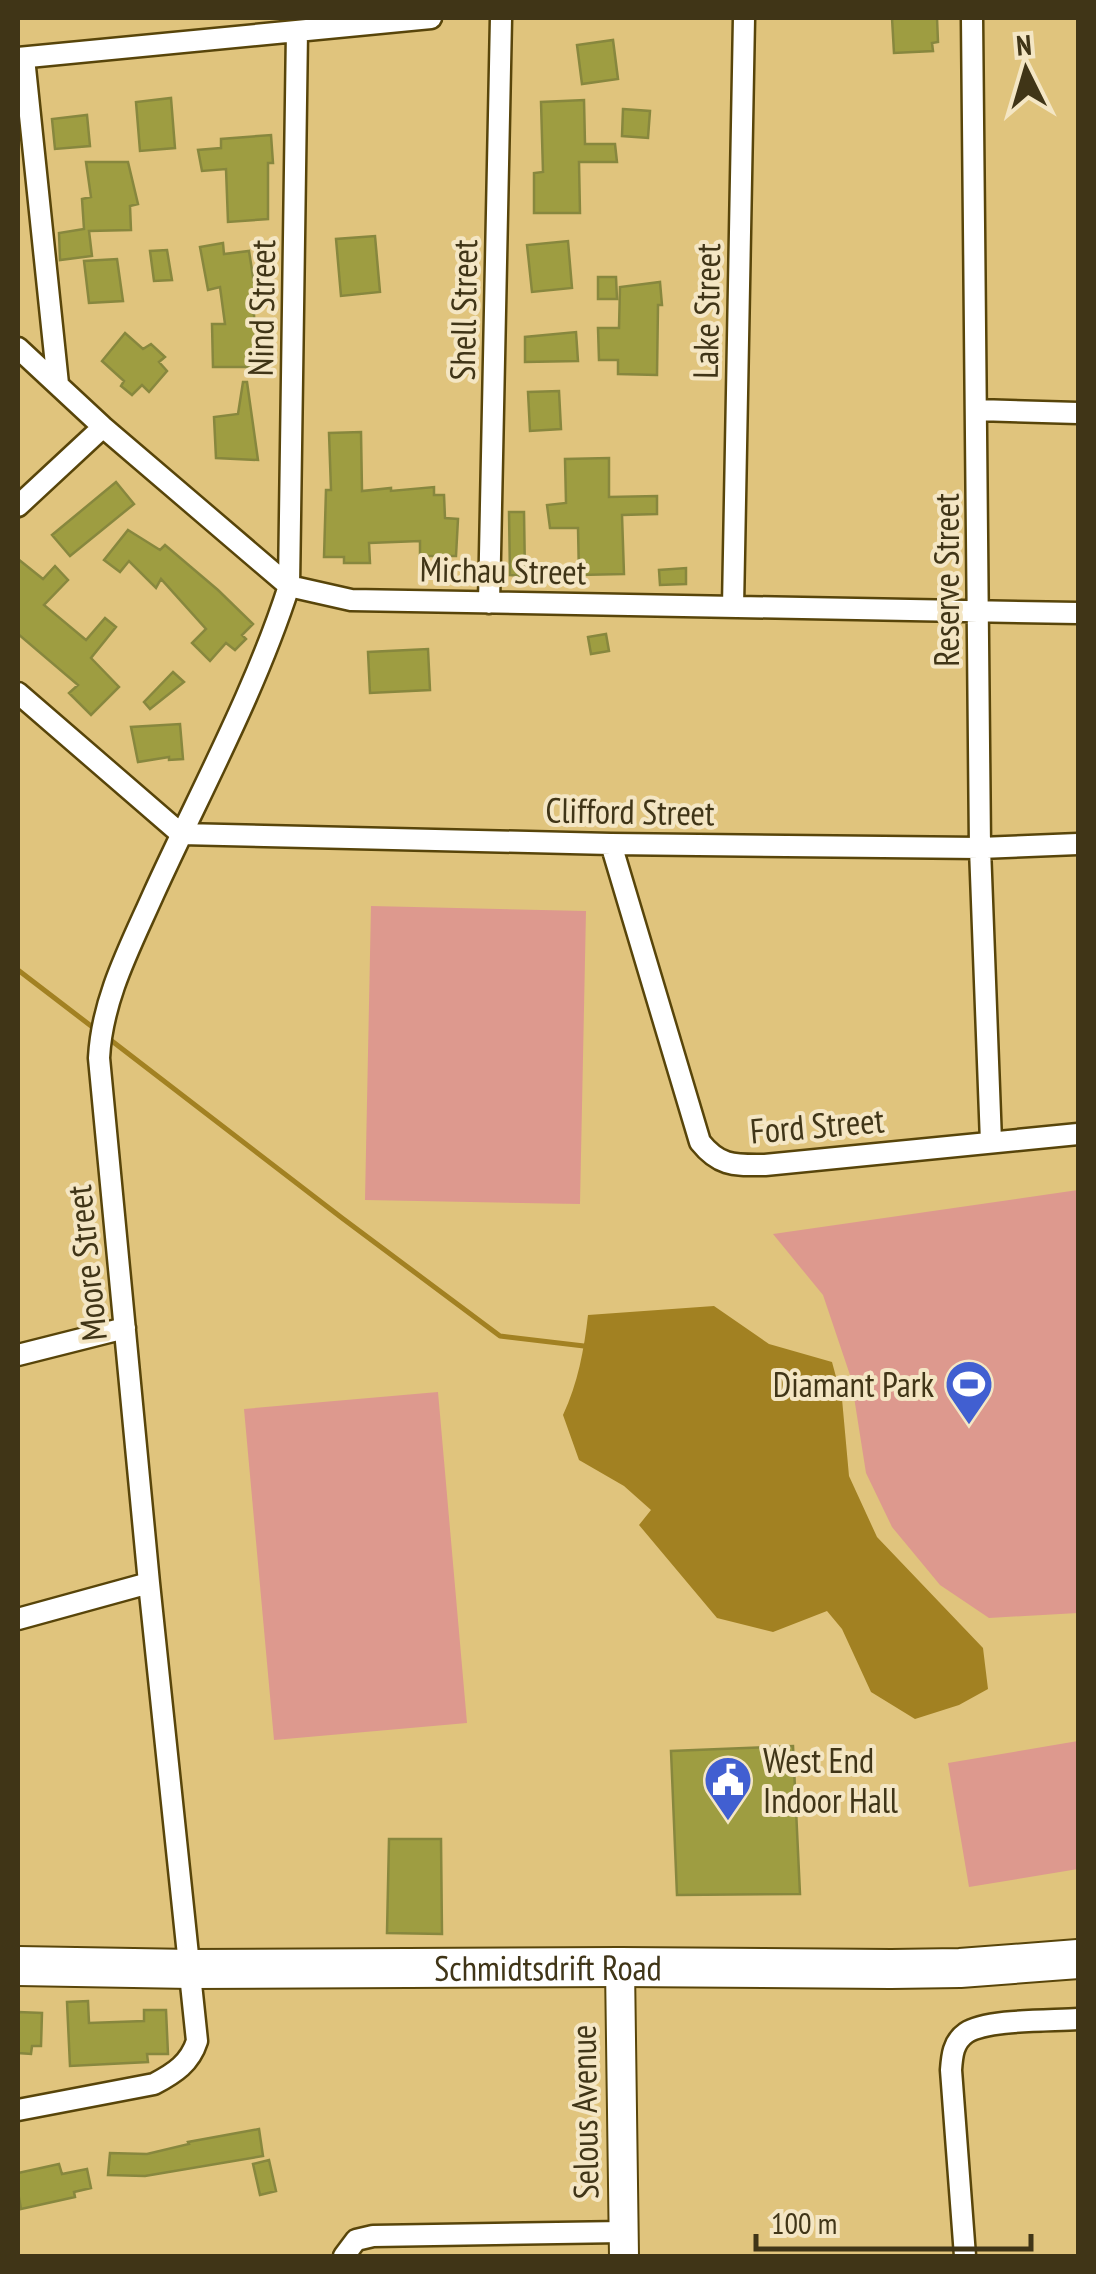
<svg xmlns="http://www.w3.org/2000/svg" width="1096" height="2274" font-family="'PT Sans Narrow',sans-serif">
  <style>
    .green { fill: #dd998e }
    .water { fill: #a28122 }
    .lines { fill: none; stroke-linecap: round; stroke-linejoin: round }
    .stream { stroke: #a28122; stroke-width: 5 }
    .building { fill: #9e9d41; stroke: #87873e; stroke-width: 2.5 }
    .street-casing { stroke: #58450a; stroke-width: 25 }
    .secondary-casing { stroke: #58450a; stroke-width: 32 }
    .highway-casing { stroke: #58450a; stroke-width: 42 }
    .street { stroke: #fff; stroke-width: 20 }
    .secondary { stroke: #fff; stroke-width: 28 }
    .highway { stroke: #fff; stroke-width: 38 }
    .labels { text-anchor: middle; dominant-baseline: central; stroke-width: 8; stroke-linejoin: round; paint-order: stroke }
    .street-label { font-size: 35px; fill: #403517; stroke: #f4e6c4 }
    .poi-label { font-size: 35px; fill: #403517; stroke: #f4e6c4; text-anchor: end }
  </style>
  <rect width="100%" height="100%" fill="#e0c47d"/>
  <path class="green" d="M371,906L586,911L580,1204L365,1200Z
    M1078,1190V1613L989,1618L940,1585L892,1527L866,1473L851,1378L823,1295L773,1234Z
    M438,1392L467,1723L274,1740L244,1409Z
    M1078,1741V1869L969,1887L948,1763Z"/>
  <path class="water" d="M714,1306L769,1344L832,1362L842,1399L849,1476L877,1537L983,1648L988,1689L959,1705L915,1719L871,1692L842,1629L827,1611L773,1632L717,1618L639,1525L651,1510L624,1486L579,1460L563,1415C578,1383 584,1350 588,1315Z"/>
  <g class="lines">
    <path class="stream" d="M18,970L95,1029
      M108,1038L342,1218L500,1336L584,1346"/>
  </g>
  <path class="building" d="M892,18H937L938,42L932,43L933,51L894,53Z
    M613,40L618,79L582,84L577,45Z
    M171,98L175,148L140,151L136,102Z
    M584,100L585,144H615L617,162H579L580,213H534V173L543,172L541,102Z
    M623,109L650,111L648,138L622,136Z
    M87,115L90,146L55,149L52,119Z
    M271,135L273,163H268V219L228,222L226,169L202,171L198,150L221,148V139Z
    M86,162H128L138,204L130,206L131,230L89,231L92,256L60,260L59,233L84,229L82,199L91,197Z
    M375,236L380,292L341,296L336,239Z
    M568,241L572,288L532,292L527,245Z
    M223,243L224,254L249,251L256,296L253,297L257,367H213L212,324H225L220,287L208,290L200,247Z
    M167,250L172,280L154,281L150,251Z
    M117,259L123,301L89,303L84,261Z
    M598,277H616L617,299H598Z
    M660,282L662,305H658L657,375L618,374V360H599L598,328H619L620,287Z
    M576,332L578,361L525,362V337Z
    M125,333L143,349L151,344L165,357L159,362L167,371L149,392L142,385L132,395L121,386L124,381L102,361Z
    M243,382H247L258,460L216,458L214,417L238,414Z
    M559,391L561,429L530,431L528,392Z
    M361,432L362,491L391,488V491L434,487V495H444L445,518L458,519L456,556H420V541L369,543L370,563H344V557H324L326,490H331L329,433Z
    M609,458V497L657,496V514L622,515L624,574L579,575L578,528H550L547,505L566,503L565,459Z
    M116,482L134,504L70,556L52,535Z
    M509,512H524L525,576L510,575Z
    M128,530L160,550L165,545L218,590L253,624L242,635L246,639L235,650L226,643L210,661L192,643L206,629L161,579L156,588L129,561L120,572L104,560Z
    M18,559L43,579L55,566L68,580L44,605L86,640L105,618L116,627L91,658L119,687L91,715L69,693L78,685L18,634Z
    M686,568V584L660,585L659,570Z
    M606,634L609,651L591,654L588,637Z
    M428,649L430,690L370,693L368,652Z
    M173,672L184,682L150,709L144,702Z
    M180,724L183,759L169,760V757L138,762L131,727Z
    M793,1746L800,1894L677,1895L671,1751Z
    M389,1839H441L442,1934L387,1933Z
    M88,2001L89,2023L144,2021V2010H166L168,2054H147L148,2062L70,2066L67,2002Z
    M18,2012L42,2013L41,2046H32L31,2054L18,2053Z
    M259,2129L263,2156L145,2176L108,2175L110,2153L147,2154L189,2144L188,2142Z
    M269,2160L276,2191L260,2195L253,2164Z
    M59,2164L62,2174L87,2169L91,2188L74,2192L75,2197L21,2209L18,2192V2173Z"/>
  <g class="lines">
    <g class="street-casing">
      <path id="street" d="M972,18L980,848L991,1142
        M18,58L431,18
        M24,58L58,384
        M18,348L103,427L289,586L351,600L1078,613
        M977,410L1078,413
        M18,506L103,427
        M489,603L501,18
        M733,607L744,18
        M18,693L181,834L611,844L980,848L1078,844
        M611,844L700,1142C720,1167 735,1165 765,1165L1078,1134
        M18,1355L125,1328
        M18,1619L149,1583
        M18,2110L154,2084C175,2073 190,2063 197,2041L149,1583L99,1058C102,999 130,947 154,893C200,792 255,692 289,586L297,31
        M344,2256L356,2240L373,2236L623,2232
        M965,2256L951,2070C952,2056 953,2042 966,2033C987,2019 1051,2021 1078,2019"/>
    </g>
    <g class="secondary-casing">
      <path id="secondary" d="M620,1967L624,2256"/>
    </g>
    <g class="highway-casing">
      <g id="highway">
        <path id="s1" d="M18,1966L191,1969L620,1967L891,1969L960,1968L1078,1959"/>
      </g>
    </g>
    <use href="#street" class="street"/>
    <use href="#secondary" class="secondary"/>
    <use href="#highway" class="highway"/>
  </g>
  <defs>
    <g id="stadium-pin" transform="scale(2.5)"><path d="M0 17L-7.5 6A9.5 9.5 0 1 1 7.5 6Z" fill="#415fd1" stroke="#f4e6c4"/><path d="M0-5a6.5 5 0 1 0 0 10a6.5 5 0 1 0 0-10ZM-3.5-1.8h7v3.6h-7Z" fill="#fff"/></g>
    <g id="civic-pin" transform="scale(2.5)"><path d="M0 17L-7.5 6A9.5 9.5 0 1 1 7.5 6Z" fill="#415fd1" stroke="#f4e6c4"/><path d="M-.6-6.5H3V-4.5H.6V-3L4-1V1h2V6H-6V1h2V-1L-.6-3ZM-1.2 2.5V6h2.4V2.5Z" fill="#fff"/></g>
  </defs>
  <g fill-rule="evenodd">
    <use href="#stadium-pin" x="969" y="1384"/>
    <use href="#civic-pin" x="728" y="1780"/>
  </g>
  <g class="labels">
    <g class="street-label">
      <text transform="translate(261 308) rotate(-89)">Nind Street</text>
      <text transform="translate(463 310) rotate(-89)">Shell Street</text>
      <text transform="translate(706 311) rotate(-89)">Lake Street</text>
      <text transform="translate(503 570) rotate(1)">Michau Street</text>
      <text transform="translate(946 580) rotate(-90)">Reserve Street</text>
      <text transform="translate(630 811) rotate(1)">Clifford Street</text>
      <text transform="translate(817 1125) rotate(-5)">Ford Street</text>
      <text transform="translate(86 1263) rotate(-96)">Moore Street</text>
      <text stroke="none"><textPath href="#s1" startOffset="530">Schmidtsdrift Road</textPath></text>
      <text transform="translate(584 2112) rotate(-91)">Selous Avenue</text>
    </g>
    <g class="poi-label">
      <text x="934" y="1384">Diamant Park</text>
      <text x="763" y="1760" text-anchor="start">West End<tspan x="763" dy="40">Indoor Hall</tspan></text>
    </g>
  </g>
  <rect width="1096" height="2274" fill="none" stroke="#403517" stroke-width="40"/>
  <g transform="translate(1026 70) rotate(355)" stroke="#f4e6c4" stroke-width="8" paint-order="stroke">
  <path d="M0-8L18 38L0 25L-18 38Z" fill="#403517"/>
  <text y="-15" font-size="28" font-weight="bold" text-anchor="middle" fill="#403517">N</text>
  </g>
  <path d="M756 2234v15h275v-15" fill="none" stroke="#403517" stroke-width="5"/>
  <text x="771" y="2234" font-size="30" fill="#403517" stroke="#f4e6c4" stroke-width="8" paint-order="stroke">100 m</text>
</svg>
